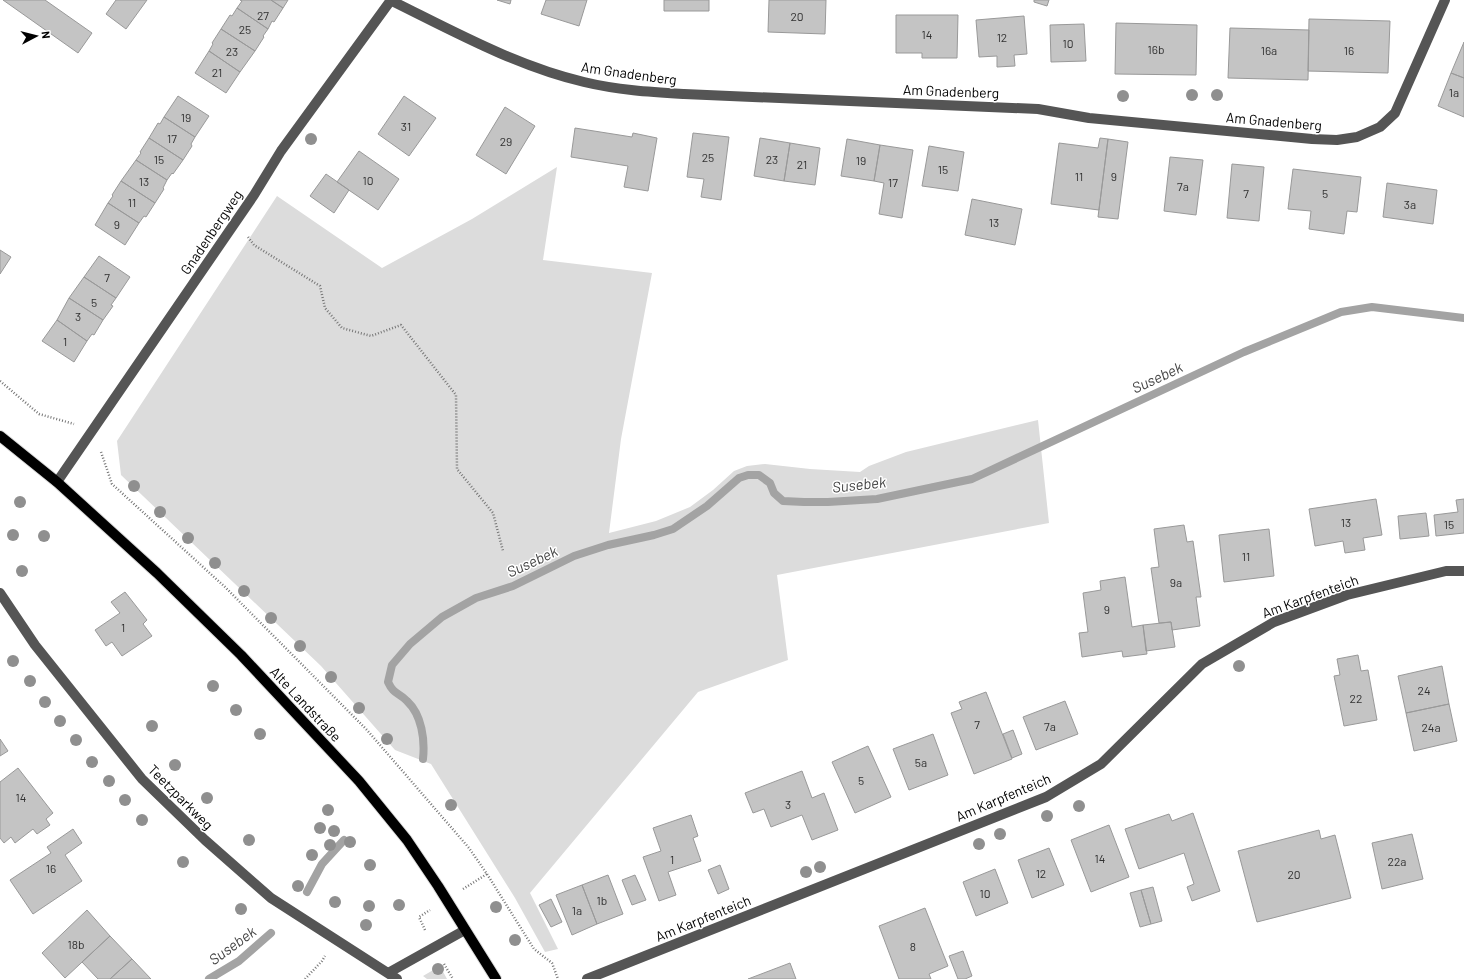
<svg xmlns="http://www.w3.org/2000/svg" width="1464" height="979" font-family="Barlow,sans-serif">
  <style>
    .green { fill: #dcdcdc }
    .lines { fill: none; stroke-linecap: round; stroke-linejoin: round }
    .stream { stroke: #a3a3a3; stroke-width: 8 }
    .building { fill: #c4c4c4; stroke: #999 }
    .major-casing { stroke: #dbdbdb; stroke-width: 12 }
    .path { stroke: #777; stroke-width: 2.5; stroke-dasharray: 1 2; stroke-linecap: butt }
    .minor { stroke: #555; stroke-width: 10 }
    .major { stroke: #000; stroke-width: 10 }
    .tree { fill: #8f8f8f }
    .labels { text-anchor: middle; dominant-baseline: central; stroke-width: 3; stroke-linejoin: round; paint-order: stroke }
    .number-label { font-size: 12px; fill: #313131 }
    .street-label { font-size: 14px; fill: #000; stroke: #fff }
    .water-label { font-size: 15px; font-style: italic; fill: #444; stroke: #fff }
  </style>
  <rect width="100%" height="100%" fill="#fff"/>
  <path class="green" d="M557,167L543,260L652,273L621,439L609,533L656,521L690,507L713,490L734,471L747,466L765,464L810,469L860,472L869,466L906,452L1038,420L1049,523L777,575L788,660L698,692L530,893L558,949L545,952L515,898L431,764L395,750L321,666L121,475L117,441L277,196L382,268L472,219Z
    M440,966L447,979H427L423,976Z"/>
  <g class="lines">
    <path class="stream" d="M423,759C425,740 422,715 407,701C398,692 394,695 388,682L392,665L410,644L442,617L476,598L513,586L574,556L608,545L654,535L673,529L707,506L739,478L748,475H759L770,483L774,493L783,501L804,502H828L877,499L972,479L1244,352L1341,312L1372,307L1464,318
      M307,892L322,864L344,840
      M209,979L239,961L271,933"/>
  </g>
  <path class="building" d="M3,0H45L92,33L78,53Z
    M116,0H147L126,29L106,14Z
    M240,0H271L283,8L274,22L272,21L268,29L237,8L242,1Z
    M271,0H288L283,8Z
    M497,0H511L510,4Z
    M546,0H587L579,26L541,14Z
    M664,0H709V11H664Z
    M769,0H826L825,34L768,32Z
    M1034,0H1049L1047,6L1034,2Z
    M237,8L268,29L263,36L264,37L255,51L221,29L230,15L232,16Z
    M896,15H958L957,58H922V53H896Z
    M1024,16L1027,54L1014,55L1015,66L997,67V56L979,57L976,20Z
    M1309,19L1390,21L1388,73L1308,71Z
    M1116,23L1197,25L1196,75L1115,74Z
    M1084,24L1086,61L1051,62L1050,25Z
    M1230,28L1309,30L1308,80L1228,78Z
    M221,29L255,51L240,72L209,51L213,44L212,43Z
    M1464,42V78L1451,73Z
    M209,51L240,72L226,93L195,73Z
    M1451,73L1464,78V117L1438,106Z
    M178,96L209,116L195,137L164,117Z
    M404,96L436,118L409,156L378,134Z
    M505,107L535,126L506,174L476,155Z
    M164,117L195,137L191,144L192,146L183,160L149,138L158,123L160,124Z
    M575,128L632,137L633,133L657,138L648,191L624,187L628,166L571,157Z
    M693,133L729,137L721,200L701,197L704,179L687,177Z
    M149,138L183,160L173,174L172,173L167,180L136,160L141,153L140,152Z
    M760,138L790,143L784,181L754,176Z
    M1100,138L1108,139L1099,210L1051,204L1059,143L1098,148Z
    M847,139L880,145L874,181L841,176Z
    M1108,139L1128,142L1118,219L1098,217Z
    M790,143L820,148L815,185L784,181Z
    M880,145L913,150L902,218L879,214L884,183L874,181Z
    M929,146L964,152L958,191L922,186Z
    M359,151L399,179L378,210L337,182Z
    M1170,157L1203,160L1196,215L1164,211Z
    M136,160L167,180L163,188L164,189L155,203L121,181Z
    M1232,164L1264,167L1259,221L1227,218Z
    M1293,169L1361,177L1357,212L1347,211L1344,234L1309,229L1311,211L1288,209Z
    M326,174L349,190L334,213L310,196Z
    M121,181L155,203L146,217L144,216L139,223L108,203L113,196L112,195Z
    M1387,183L1437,190L1433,224L1383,217Z
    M972,199L1022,209L1015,245L965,235Z
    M108,203L139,223L125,245L95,225Z
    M0,250L11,257L0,274Z
    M99,256L130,277L116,298L84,277Z
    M84,277L116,298L111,305L113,306L103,320L69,298Z
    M69,298L103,320L94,335L92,334L87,341L57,320Z
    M57,320L87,341L74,362L42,341Z
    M1376,499L1382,535L1363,538L1365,550L1345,553L1343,541L1315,546L1309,509Z
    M1464,499V533L1436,536L1434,515L1458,512L1456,500Z
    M1426,513L1429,536L1400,539L1398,516Z
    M1184,525L1187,542L1193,541L1201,597H1196L1200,626L1172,630L1171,622L1159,623L1151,568L1159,567L1154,529Z
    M1269,529L1274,576L1224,582L1219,535Z
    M1125,577L1132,627L1143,625L1147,654L1123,657L1122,651L1082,657L1079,633L1088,632L1083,593L1101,590L1100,581Z
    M125,592L147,620L143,624L152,636L122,656L112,642L106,646L95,630L120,613L111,602Z
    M1171,622L1175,647L1146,651L1143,625Z
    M1358,655L1361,671L1368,670L1377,720L1344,726L1334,676L1340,675L1337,659Z
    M1442,666L1449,704L1406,713L1398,676Z
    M986,692L1012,759L974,774L951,713L962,709L959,702Z
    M1065,701L1078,734L1036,750L1023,717Z
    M1449,704L1457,741L1414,751L1406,713Z
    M1013,730L1022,754L1012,758L1003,734Z
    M933,734L948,775L909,790L893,749Z
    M0,739L8,751L0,756Z
    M868,746L891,797L855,813L832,762Z
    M18,768L53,813L46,819L50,825L37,834L33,829L15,843L11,837L4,843L0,838V782Z
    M802,771L812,798L824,793L838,830L812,840L802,815L771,827L764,809L753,813L745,793Z
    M1193,813L1220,891L1192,901L1187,887L1194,884L1184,853L1139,869L1125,829L1169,814L1172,821Z
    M691,815L698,836L693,838L701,861L668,872L676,895L659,901L643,857L661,851L653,828Z
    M1109,825L1129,877L1091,892L1071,840Z
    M73,829L82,843L65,855L82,881L33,914L10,880L51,853L47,847Z
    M1319,830L1321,839L1335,835L1351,898L1257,922L1238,851Z
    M1412,834L1423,879L1382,889L1372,843Z
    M1049,848L1064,885L1032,898L1018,860Z
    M720,865L729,889L718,894L708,870Z
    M995,869L1008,903L976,916L963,882Z
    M608,875L623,914L597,924L582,885Z
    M635,875L646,900L632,905L622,880Z
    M582,885L597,924L572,935L556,895Z
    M1153,887L1162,921L1151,924L1141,890Z
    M1141,890L1151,924L1140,927L1130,893Z
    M551,899L562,922L551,927L539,905Z
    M925,908L948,966L929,974L931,979H899L879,926Z
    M87,910L110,936L65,978L42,953Z
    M110,936L132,959L110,979H98L82,962Z
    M963,951L972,976L965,979H958L949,956Z
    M132,959L151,979H110Z
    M790,963L796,979H748Z"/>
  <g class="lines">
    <g class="major-casing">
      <path id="major" d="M0,436L57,482L157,573L241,655L359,781L407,840L438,886L496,979"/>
    </g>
    <path class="path" d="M248,237L254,245L320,286L325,308L342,328L371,336L401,325L456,395L457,469L493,513L503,551
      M0,381L39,414L74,424
      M101,452L112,484L225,587L367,730L469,848L487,874L534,949L552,963L558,979
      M463,889L487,874
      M425,930L419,917L430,910
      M444,964L453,979
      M305,979L322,961L325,956"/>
    <path class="minor" d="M390,0C453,31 516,66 584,82C617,90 651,92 684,94L1038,109L1089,118L1312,139L1337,140L1357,137L1380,127L1395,113L1445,0
      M57,482L254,195L281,151L391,0
      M0,593L35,645L142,779L205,840L271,898L397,979
      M388,973L465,930
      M587,979L1046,797L1101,764L1202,664L1274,622L1347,595L1446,571H1464"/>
    <use href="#major" class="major"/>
  </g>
  <g class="tree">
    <circle cx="1192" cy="95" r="6"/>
    <circle cx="1217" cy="95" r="6"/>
    <circle cx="1123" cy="96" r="6"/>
    <circle cx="311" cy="139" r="6"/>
    <circle cx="134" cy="486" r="6"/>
    <circle cx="20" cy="502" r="6"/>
    <circle cx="160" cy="512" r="6"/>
    <circle cx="13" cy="535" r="6"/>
    <circle cx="44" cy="536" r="6"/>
    <circle cx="188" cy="538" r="6"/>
    <circle cx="215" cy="563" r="6"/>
    <circle cx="22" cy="571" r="6"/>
    <circle cx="244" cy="591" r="6"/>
    <circle cx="271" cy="618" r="6"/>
    <circle cx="300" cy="646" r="6"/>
    <circle cx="13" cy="661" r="6"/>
    <circle cx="1239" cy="666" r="6"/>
    <circle cx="331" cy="677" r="6"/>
    <circle cx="30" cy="681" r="6"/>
    <circle cx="213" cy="686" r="6"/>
    <circle cx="45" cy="702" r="6"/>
    <circle cx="359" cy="708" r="6"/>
    <circle cx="236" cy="710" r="6"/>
    <circle cx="60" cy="721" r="6"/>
    <circle cx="152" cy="726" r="6"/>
    <circle cx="260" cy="734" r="6"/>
    <circle cx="387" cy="739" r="6"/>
    <circle cx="76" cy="740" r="6"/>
    <circle cx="92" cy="762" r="6"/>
    <circle cx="175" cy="765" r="6"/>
    <circle cx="109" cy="781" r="6"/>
    <circle cx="207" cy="798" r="6"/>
    <circle cx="125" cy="800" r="6"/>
    <circle cx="451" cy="805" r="6"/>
    <circle cx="1079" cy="806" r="6"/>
    <circle cx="328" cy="810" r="6"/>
    <circle cx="1047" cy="816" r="6"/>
    <circle cx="142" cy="820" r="6"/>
    <circle cx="320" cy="828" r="6"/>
    <circle cx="334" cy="831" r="6"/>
    <circle cx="1000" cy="834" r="6"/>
    <circle cx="249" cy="840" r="6"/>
    <circle cx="350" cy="842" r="6"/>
    <circle cx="979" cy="844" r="6"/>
    <circle cx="330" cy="845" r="6"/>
    <circle cx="312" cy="855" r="6"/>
    <circle cx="183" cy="862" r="6"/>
    <circle cx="370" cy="865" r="6"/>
    <circle cx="820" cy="867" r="6"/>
    <circle cx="806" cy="872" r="6"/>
    <circle cx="298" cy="886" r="6"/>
    <circle cx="335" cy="902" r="6"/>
    <circle cx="399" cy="905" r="6"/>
    <circle cx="369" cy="906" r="6"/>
    <circle cx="496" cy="907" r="6"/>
    <circle cx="241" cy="909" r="6"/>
    <circle cx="366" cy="925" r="6"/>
    <circle cx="515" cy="940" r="6"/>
    <circle cx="438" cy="969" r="6"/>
  </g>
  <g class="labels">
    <g class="number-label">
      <text x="263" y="15">27</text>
      <text x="797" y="16">20</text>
      <text x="245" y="29">25</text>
      <text x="927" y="34">14</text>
      <text x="1002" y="37">12</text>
      <text x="1068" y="43">10</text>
      <text x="1156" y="49">16b</text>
      <text x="1269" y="50">16a</text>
      <text x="1349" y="50">16</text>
      <text x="232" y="51">23</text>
      <text x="217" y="72">21</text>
      <text x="1454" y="92">1a</text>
      <text x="186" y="117">19</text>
      <text x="406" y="126">31</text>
      <text x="172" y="138">17</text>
      <text x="506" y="141">29</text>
      <text x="708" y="157">25</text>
      <text x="159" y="159">15</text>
      <text x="772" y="159">23</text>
      <text x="861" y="160">19</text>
      <text x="802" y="164">21</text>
      <text x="943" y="169">15</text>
      <text x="1079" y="176">11</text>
      <text x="1114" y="176">9</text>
      <text x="368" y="180">10</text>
      <text x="144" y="181">13</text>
      <text x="893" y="182">17</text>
      <text x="1183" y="186">7a</text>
      <text x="1246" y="193">7</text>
      <text x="1325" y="193">5</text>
      <text x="132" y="202">11</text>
      <text x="1410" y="204">3a</text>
      <text x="994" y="222">13</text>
      <text x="117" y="224">9</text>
      <text x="107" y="277">7</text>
      <text x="94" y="302">5</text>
      <text x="78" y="316">3</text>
      <text x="65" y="341">1</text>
      <text x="1346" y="522">13</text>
      <text x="1449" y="524">15</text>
      <text x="1246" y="556">11</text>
      <text x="1176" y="582">9a</text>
      <text x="1107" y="609">9</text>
      <text x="123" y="627">1</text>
      <text x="1424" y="690">24</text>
      <text x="1356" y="698">22</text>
      <text x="977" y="724">7</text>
      <text x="1050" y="726">7a</text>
      <text x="1431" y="727">24a</text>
      <text x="921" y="762">5a</text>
      <text x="861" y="780">5</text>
      <text x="21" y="797">14</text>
      <text x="788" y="804">3</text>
      <text x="1100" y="858">14</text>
      <text x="672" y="859">1</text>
      <text x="1397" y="861">22a</text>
      <text x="51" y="868">16</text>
      <text x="1041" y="873">12</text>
      <text x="1294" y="874">20</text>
      <text x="985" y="893">10</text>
      <text x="602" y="900">1b</text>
      <text x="577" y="910">1a</text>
      <text x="76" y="944">18b</text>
      <text x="913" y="946">8</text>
    </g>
    <g class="street-label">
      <text transform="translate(629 73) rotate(8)">Am Gnadenberg</text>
      <text transform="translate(951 91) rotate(2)">Am Gnadenberg</text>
      <text transform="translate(1274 121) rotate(5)">Am Gnadenberg</text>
      <text transform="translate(211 232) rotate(-56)">Gnadenbergweg</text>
      <text transform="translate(1310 596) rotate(-20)">Am Karpfenteich</text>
      <text transform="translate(306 704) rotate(47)">Alte Landstraße</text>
      <text transform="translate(181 797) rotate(45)">Teetzparkweg</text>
      <text transform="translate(1003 797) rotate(-23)">Am Karpfenteich</text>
      <text transform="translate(703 918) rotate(-22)">Am Karpfenteich</text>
    </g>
    <g class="water-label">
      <text transform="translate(1157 377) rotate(-25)">Susebek</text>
      <text transform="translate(859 484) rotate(-6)">Susebek</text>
      <text transform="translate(532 561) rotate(-25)">Susebek</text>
      <text transform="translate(232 945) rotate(-36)">Susebek</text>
    </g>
  </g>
  <g transform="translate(36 36) rotate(83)" stroke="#ffffff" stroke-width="3" paint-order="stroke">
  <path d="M0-3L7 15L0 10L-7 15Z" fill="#000000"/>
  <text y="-6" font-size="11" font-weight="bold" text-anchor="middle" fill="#000000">N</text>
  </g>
</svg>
